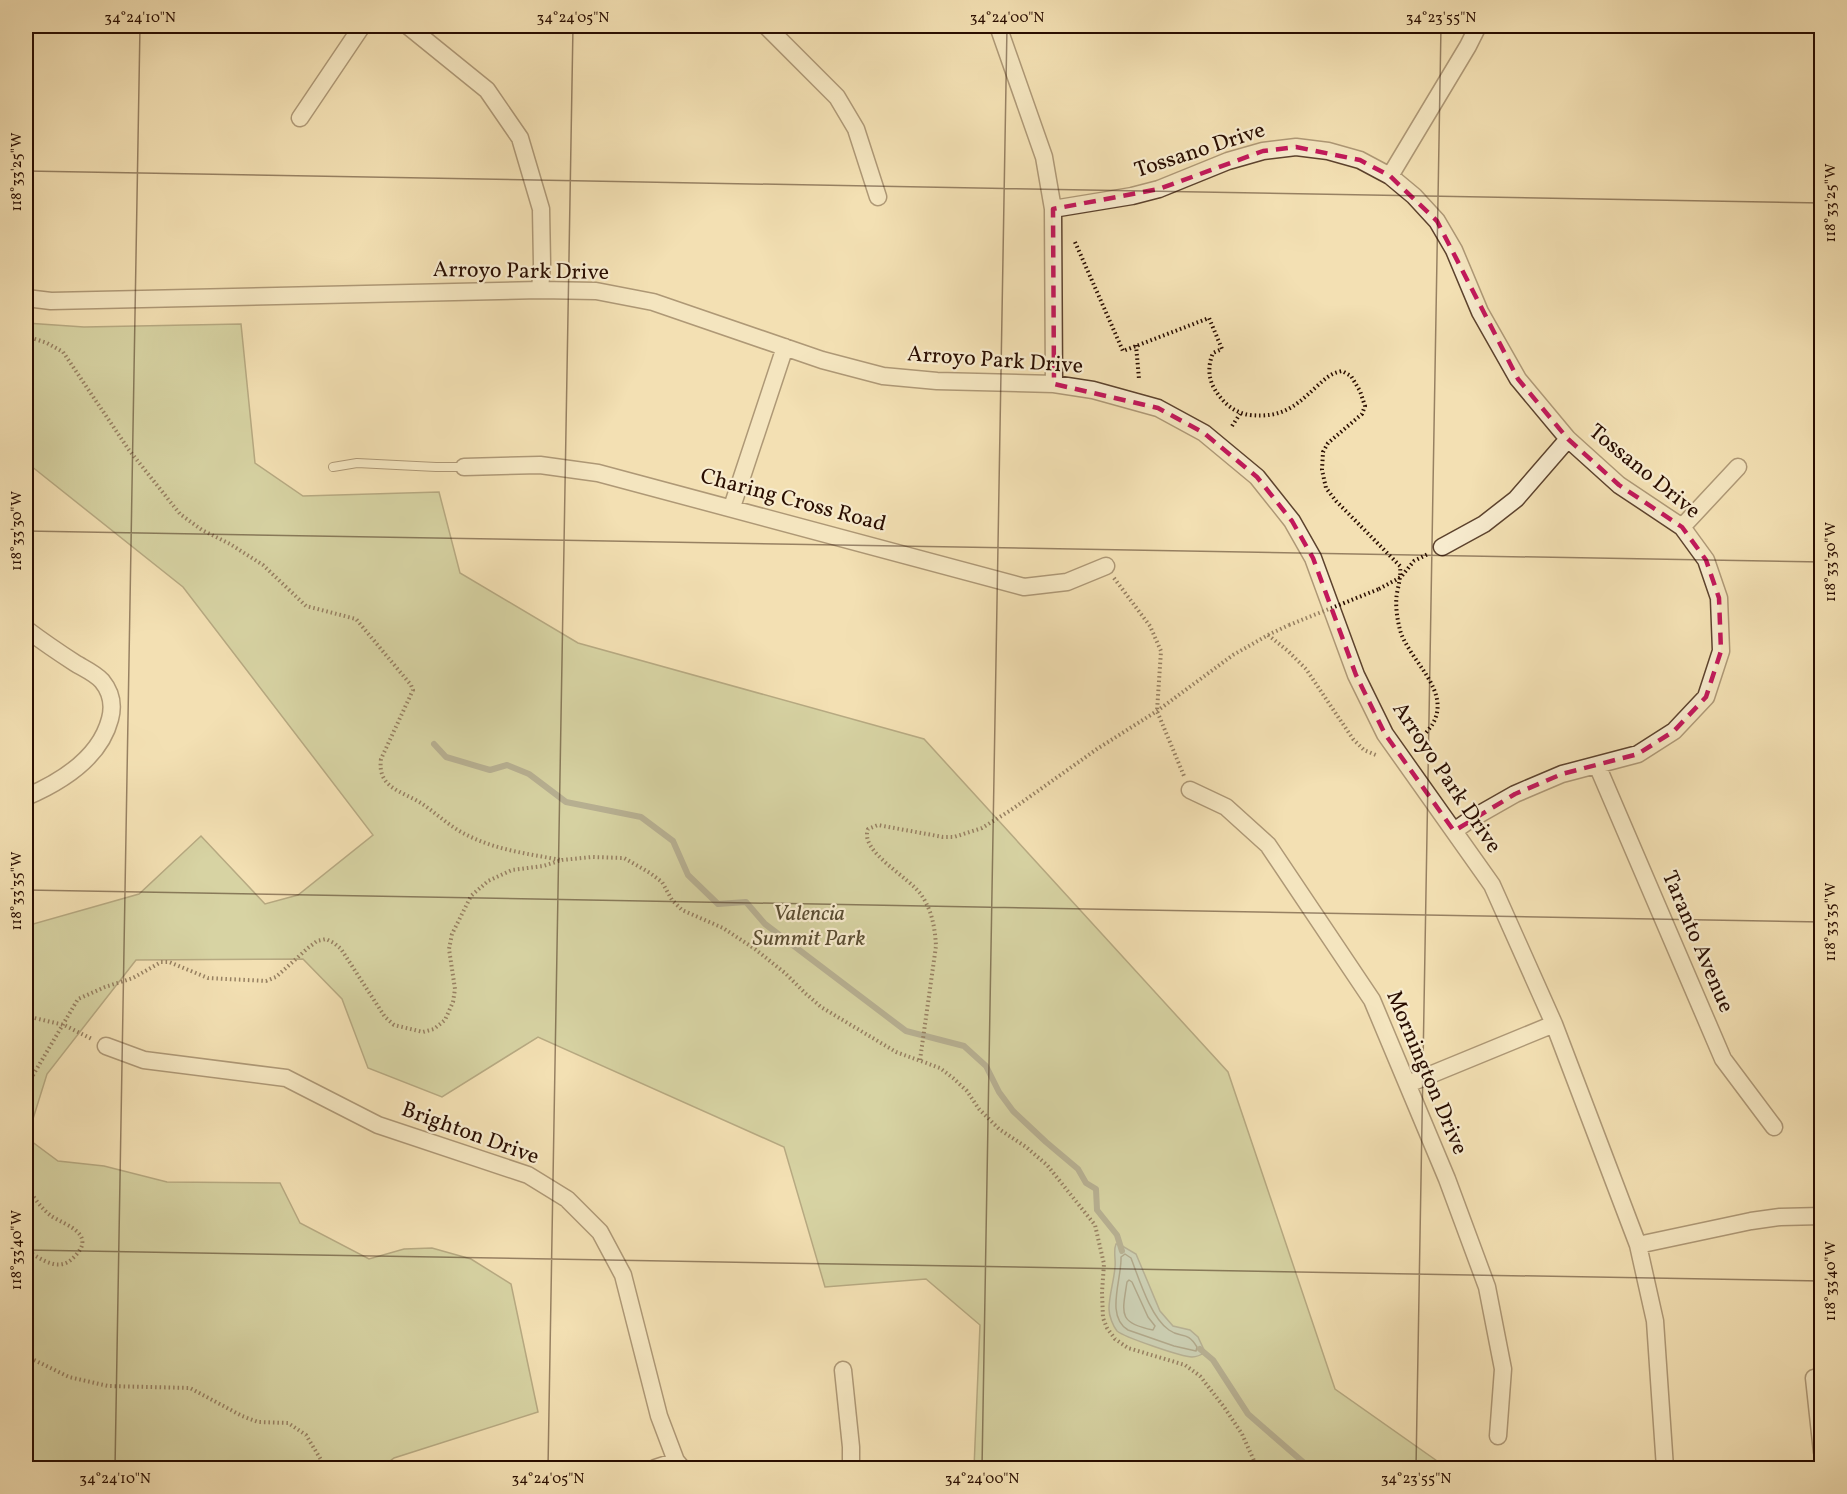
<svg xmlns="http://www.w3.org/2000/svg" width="1847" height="1494" font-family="Vollkorn,serif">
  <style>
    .green { fill: #b6c390; stroke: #706848; stroke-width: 1.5 }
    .water { fill: #9dbbb4; stroke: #6f756c; stroke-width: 1.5 }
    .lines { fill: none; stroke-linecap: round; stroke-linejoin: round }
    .shore { stroke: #63645a; stroke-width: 1.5 }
    .stream { stroke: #6f756c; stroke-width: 6 }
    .lane-casing { stroke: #5c422d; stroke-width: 10 }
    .street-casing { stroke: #5c422d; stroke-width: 19 }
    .path { stroke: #290d00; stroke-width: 4; stroke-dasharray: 1.5 3; stroke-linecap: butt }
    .lane { stroke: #f7ebce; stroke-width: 8 }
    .street { stroke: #f7ebce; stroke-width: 16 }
    .path-bridge { stroke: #290d00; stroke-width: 4; stroke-dasharray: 1.5 3; stroke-linecap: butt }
    .marked { fill: none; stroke: #c2185b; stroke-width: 4.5; stroke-dasharray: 12 8; stroke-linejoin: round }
    .ticks { fill: none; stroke: #290d00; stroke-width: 1.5; stroke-opacity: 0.45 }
    .labels { text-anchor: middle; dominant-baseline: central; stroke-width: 4.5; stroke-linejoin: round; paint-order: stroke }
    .street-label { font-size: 22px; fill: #290d00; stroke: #f7ebce }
    .park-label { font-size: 22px; font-style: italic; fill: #5a4d32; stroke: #f7ebce }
    .neatline { fill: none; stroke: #290d00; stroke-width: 2 }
    .ticks-label { font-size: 15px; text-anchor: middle; fill: #290d00 }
  </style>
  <rect width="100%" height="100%" fill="#f3e0b3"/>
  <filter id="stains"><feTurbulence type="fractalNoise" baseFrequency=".00333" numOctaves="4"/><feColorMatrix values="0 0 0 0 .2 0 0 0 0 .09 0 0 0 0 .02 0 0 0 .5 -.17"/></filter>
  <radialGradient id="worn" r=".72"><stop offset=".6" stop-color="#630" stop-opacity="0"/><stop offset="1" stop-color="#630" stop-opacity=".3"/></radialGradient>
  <path class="green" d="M26,323L84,327L241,324L255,463L303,496L439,492L460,573L578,643L924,739L1228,1072L1335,1389L1447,1468H974L980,1325L926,1279L825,1287L784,1147L538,1037L442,1097L368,1068L342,999L303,959L136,960L47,1074L27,1138L58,1161L104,1166L167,1182L280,1183L300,1223L369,1259L404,1249L432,1248L471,1259L511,1284L538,1412L394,1458L381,1468H26V926L139,894L201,836L265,904L298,895L373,835L183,587L26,462Z"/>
  <path class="water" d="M1116,1244H1119L1136,1254L1160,1311L1173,1326L1190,1330L1198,1337L1205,1352C1201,1355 1198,1357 1192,1357C1182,1357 1124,1337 1117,1331C1113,1326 1109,1316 1109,1309C1109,1295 1114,1281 1115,1267C1116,1259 1113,1251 1116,1244Z"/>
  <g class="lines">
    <path class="shore" d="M1125,1254L1131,1258C1139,1279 1151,1318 1169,1330C1181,1339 1187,1330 1197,1347L1196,1351L1174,1346L1128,1330C1105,1316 1122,1279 1121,1257Z
      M1129,1280L1132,1282L1148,1317L1155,1326L1153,1330C1118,1323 1122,1314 1127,1282Z"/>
    <path class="stream" d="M434,744L446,757L490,770L507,765L529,774L566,802L641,817L673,841L688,875L718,904L746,902L765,924L906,1031L964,1046L986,1066L999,1092L1013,1111L1046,1142L1078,1169L1086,1183L1096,1189L1097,1210L1117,1235L1122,1251
      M1200,1349L1213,1360L1248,1414L1310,1468"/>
    <g class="lane-casing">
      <path id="lane" d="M333,467L357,463L436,467H464"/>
    </g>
    <g class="street-casing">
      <path id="street" d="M408,26L487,90L520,138L541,209L542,264L540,290
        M766,26L837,97L856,129L878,197
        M998,26L1044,157L1053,209L1054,384
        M300,118L362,26
        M1390,176L1468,46L1478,26
        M1053,209L1132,196L1159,189L1228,161L1263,151L1296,147L1328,151L1360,160L1390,176L1414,196L1437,221L1454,250L1480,312L1518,379L1568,439L1619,485L1682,527L1706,560L1719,598L1721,651L1706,697L1674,731L1638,754L1562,774L1515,794L1471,819L1454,831
        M26,298L51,301L540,290L596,291L653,302L822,360L883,376L937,381L1054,384L1093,390L1158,408L1204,433L1257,477L1292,521L1313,558L1356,675L1385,734L1492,885L1554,1024L1638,1245L1655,1321L1665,1468
        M464,467L540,465L598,473L1024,587L1067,582L1106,566
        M732,507L785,347
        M1682,527L1738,467
        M1442,547L1484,524L1516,499L1568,439
        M26,629C42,641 58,652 75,663C83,668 95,673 102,681C111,692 114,704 110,719C100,758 61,782 26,797
        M1597,765L1723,1059L1774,1127
        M1190,790L1226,807L1268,845L1372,1000L1447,1179L1487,1287L1503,1369L1498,1436
        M106,1046L144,1060L286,1078L378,1125L528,1175L567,1199L600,1232L623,1275L659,1416L676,1461L682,1468
        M1408,1084L1554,1024
        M1638,1245L1751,1221L1780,1217L1822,1216
        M843,1370L851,1447V1468
        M1814,1378L1822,1452
        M655,1468L676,1461"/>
    </g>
    <path class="path" d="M1075,242L1123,351L1209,318L1222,349L1213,353C1208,365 1208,377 1214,388C1222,402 1234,413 1250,415C1280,418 1294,408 1315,388C1324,380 1330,373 1342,371L1351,376L1360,391L1365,406L1362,414L1328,443L1323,452L1322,470L1326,488L1336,501L1400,566C1401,576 1399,583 1397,593C1395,605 1397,618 1400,630C1409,661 1453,691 1432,725C1428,731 1422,737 1417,743
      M26,336L47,343L63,352L129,450L180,514L202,530L230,544L263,565L306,606L356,619L411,685L413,690L381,759C377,788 402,791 421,803C436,813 450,827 467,835C496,850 529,854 561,860
      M1136,345L1139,379
      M1232,426L1240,414
      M1114,578L1150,626L1161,651L1157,711L1184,776
      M1379,589L1401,577L1414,561L1428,554
      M1268,635L1288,651L1306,669L1353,739L1364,750L1376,755
      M26,1016L64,1025L92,1039
      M920,1060L936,946C935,928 932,911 922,896C910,877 859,852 868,829L878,825L943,837H954L982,828L1011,810L1097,749L1157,711L1233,655L1268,635L1289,625
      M26,1087L78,999L105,987L133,978L161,962H169L208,978L266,981L276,977L308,948L317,941L326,939L334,943L341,949L385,1017L394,1025L423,1032L434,1029L445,1020L453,1002L455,989L449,949L452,934L471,896L488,881L512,870L543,866L562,860L592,857L624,858L650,873L662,882L672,900L682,910L723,928L755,949L785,973L805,993L821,1007L896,1052L940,1068L953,1078L967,1091L979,1109L999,1129L1026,1147L1047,1165L1095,1225L1104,1264L1102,1292L1103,1318L1107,1328L1115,1339L1128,1348L1185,1365L1200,1376L1224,1407L1242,1434L1256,1465L1260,1468
      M26,1186C33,1196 40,1207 50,1215C60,1223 89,1230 81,1248C78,1253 73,1259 68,1262C54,1270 38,1257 26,1250
      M26,1356L69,1377L108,1386L190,1388L242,1416L258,1422L288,1423L306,1435L326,1468"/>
    <use href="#lane" class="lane"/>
    <use href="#street" class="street"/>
    <path class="path-bridge" d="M1289,625L1379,589"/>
  </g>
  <path d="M0 0H1847V1494H0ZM1296,147L1360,160L1390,176L1437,221L1518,379L1568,439L1619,485L1682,527L1706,560L1719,598L1721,651L1706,697L1674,731L1638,754L1562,774L1515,794L1454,831L1385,734L1356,675L1313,558L1292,521L1257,477L1204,433L1158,408L1054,384L1053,209L1159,189L1263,151Z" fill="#f3e0b3" fill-opacity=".55" fill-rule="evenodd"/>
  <path class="marked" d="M1296,147L1360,160L1390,176L1437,221L1518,379L1568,439L1619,485L1682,527L1706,560L1719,598L1721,651L1706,697L1674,731L1638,754L1562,774L1515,794L1454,831L1385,734L1356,675L1313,558L1292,521L1257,477L1204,433L1158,408L1054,384L1053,209L1159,189L1263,151Z"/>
  <path class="ticks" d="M26,171L1822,203M26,531L1822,562M26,890L1822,922M26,1250L1822,1281M115,1468L140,26M548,1468L573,26M982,1468L1007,26M1416,1468L1441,26"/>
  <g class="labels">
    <g class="street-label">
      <text transform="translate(1200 151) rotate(-18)">Tossano Drive</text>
      <text transform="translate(521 272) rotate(1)">Arroyo Park Drive</text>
      <text transform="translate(995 361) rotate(4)">Arroyo Park Drive</text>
      <text transform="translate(1644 472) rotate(39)">Tossano Drive</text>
      <text transform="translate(793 501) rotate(15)">Charing Cross Road</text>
      <text transform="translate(1446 778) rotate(56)">Arroyo Park Drive</text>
      <text transform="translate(1697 942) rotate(67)">Taranto Avenue</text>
      <text transform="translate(1426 1073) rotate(67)">Mornington Drive</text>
      <text transform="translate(470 1134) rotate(20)">Brighton Drive</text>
    </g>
    <g class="park-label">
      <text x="809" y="914">Valencia<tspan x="809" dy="25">Summit Park</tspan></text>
    </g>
  </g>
  <rect width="1847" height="1494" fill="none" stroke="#f3e0b3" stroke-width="66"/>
  <rect x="33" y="33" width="1781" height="1428" class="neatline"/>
  <g class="ticks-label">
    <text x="140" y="22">34°24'10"N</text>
    <text x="573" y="22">34°24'05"N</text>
    <text x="1007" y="22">34°24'00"N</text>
    <text x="1441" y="22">34°23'55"N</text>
    <text transform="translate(16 172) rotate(-90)" y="5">118°33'25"W</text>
    <text transform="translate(1830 203) rotate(-90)" y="5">118°33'25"W</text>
    <text transform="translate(16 531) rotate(-90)" y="5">118°33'30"W</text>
    <text transform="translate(1830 562) rotate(-90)" y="5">118°33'30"W</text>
    <text transform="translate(16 891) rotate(-90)" y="5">118°33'35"W</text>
    <text transform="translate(1830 922) rotate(-90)" y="5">118°33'35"W</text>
    <text transform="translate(16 1250) rotate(-90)" y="5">118°33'40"W</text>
    <text transform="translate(1830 1281) rotate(-90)" y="5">118°33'40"W</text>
    <text x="115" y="1483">34°24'10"N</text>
    <text x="548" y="1483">34°24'05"N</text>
    <text x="982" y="1483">34°24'00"N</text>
    <text x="1416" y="1483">34°23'55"N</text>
  </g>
  <rect width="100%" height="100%" filter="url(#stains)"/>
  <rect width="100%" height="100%" fill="url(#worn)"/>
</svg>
